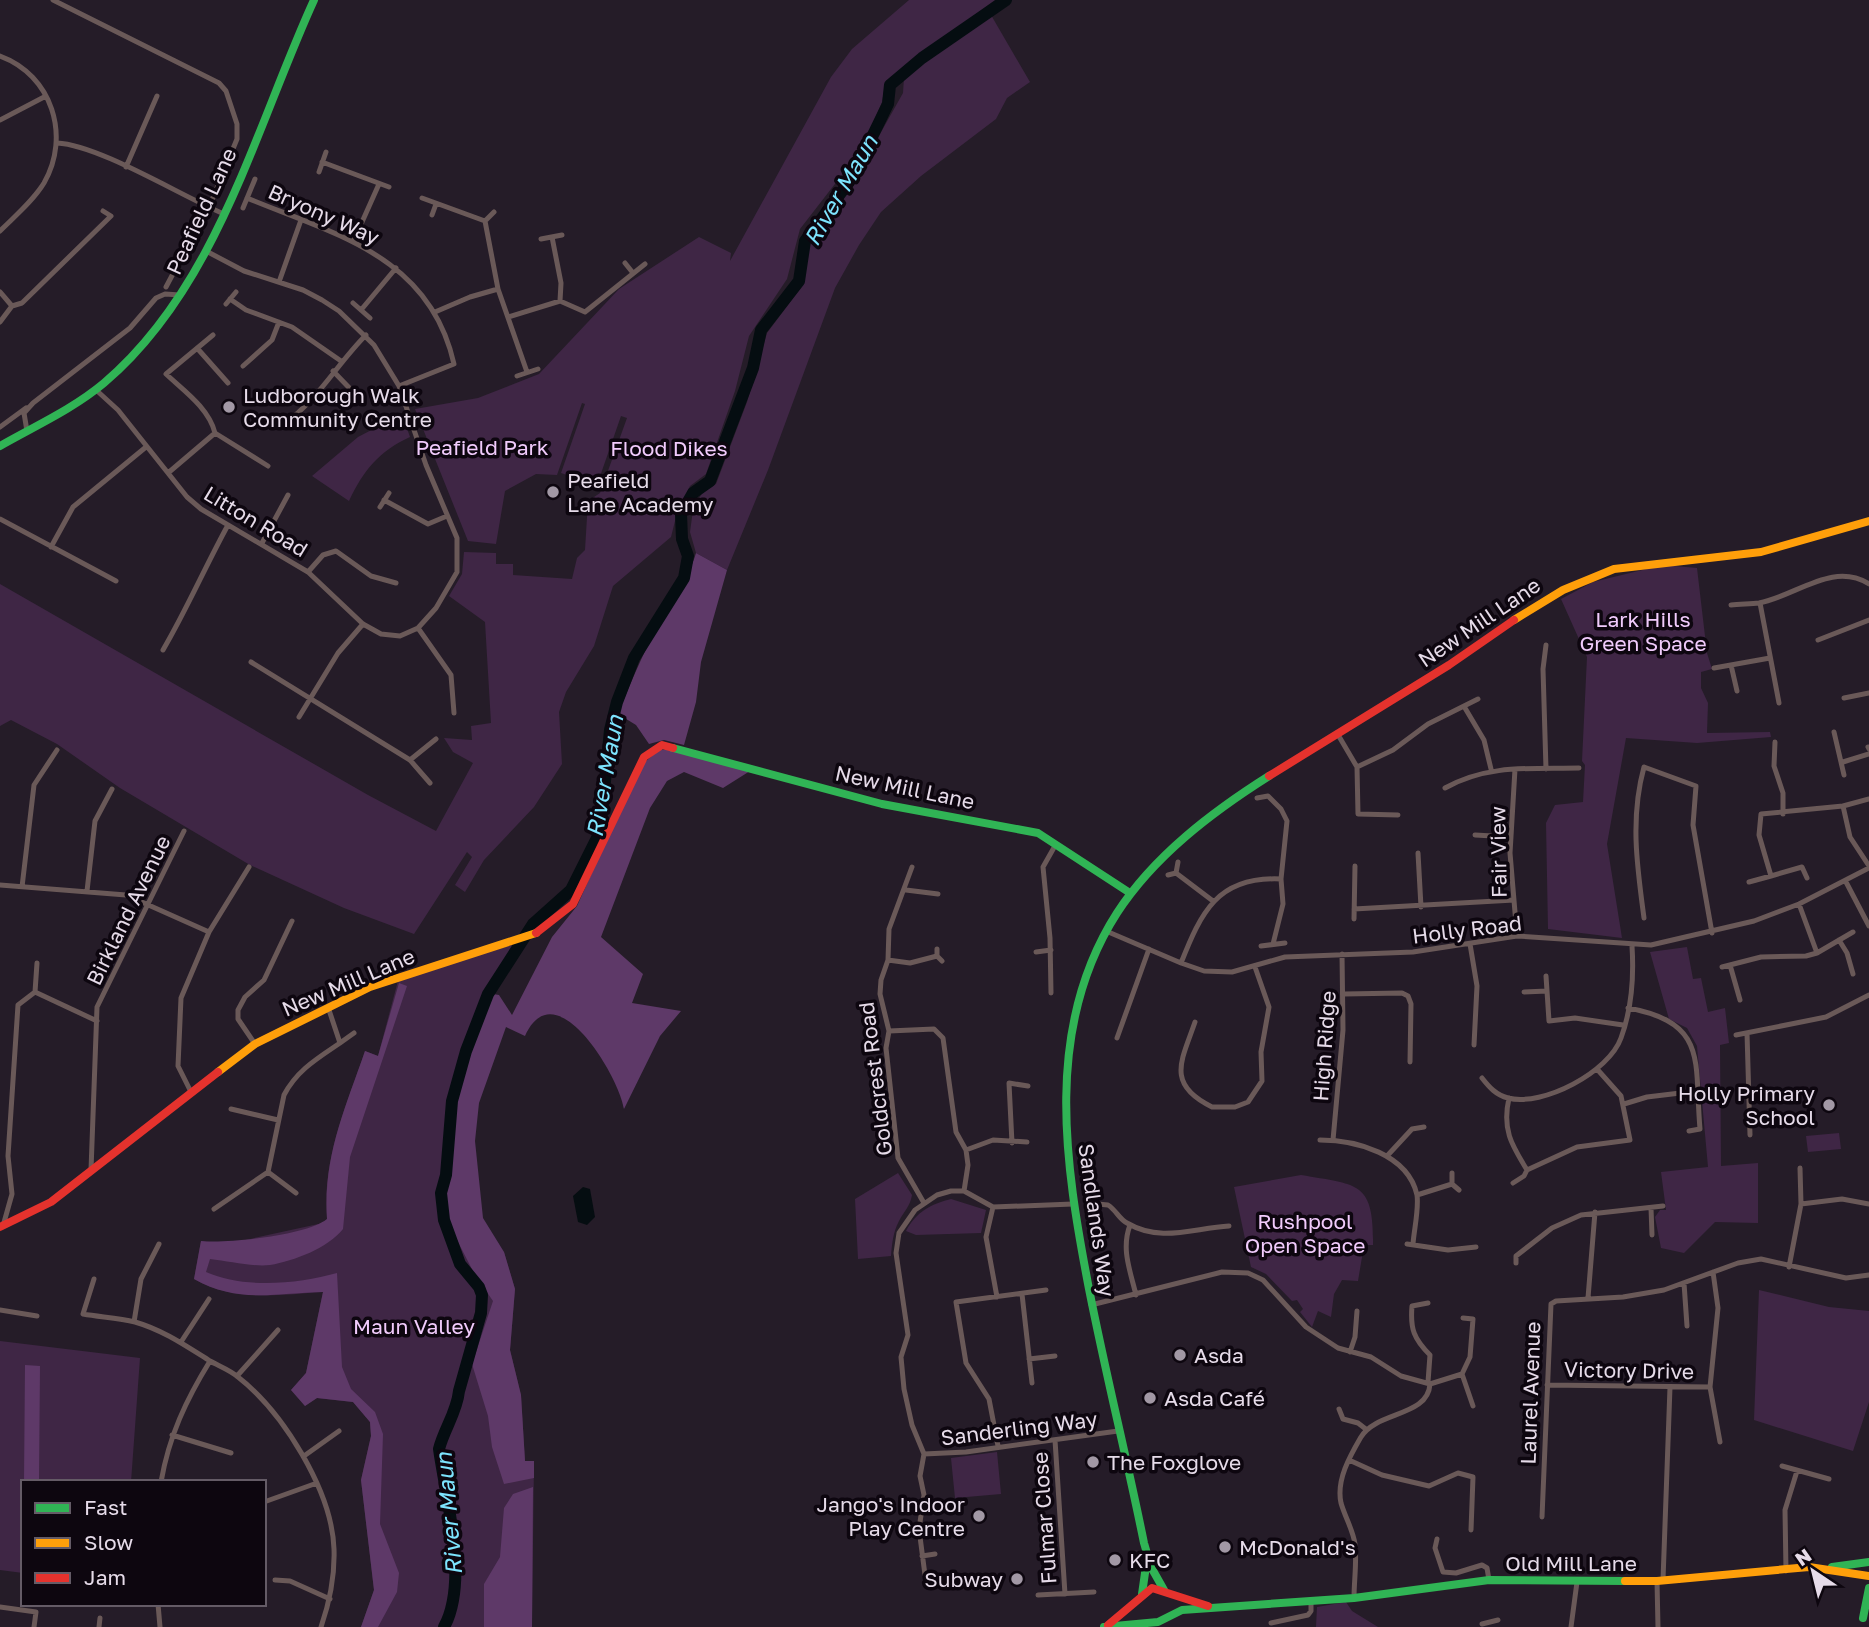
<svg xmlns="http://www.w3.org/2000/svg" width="1869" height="1627" font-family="'Golos Text',sans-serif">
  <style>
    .green { fill: #3f2645 }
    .forest { fill: #5e3968 }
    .water { fill: #050d11 }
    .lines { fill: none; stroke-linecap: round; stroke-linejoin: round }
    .river { stroke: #050d11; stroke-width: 12 }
    .street { stroke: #6a5958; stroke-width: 5 }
    .fast { stroke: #30b455; stroke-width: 8 }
    .slow { stroke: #ff9f0a; stroke-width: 8 }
    .jam { stroke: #e5322d; stroke-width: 8 }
    .poi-dot { fill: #a298a5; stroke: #0d060f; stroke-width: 2.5 }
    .labels { text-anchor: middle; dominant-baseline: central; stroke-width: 7; stroke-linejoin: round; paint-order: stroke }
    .street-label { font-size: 21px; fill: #e6dbe9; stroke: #0d060f }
    .poi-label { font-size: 21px; fill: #e6dbe9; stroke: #0d060f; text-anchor: start }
    .park-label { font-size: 21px; fill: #f1cbfc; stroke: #0d060f }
    .water-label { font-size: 23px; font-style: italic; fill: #7de4fe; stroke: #0d060f }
  </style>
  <rect width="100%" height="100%" fill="#251c28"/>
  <path class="green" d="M909,0H995L886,81L882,102L862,149L800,229L787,279L749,336L735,391L706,474L690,486L677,513L671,537L613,586L594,646L566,692L559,712L562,764L534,807L484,860L465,892L455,885L472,857L467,852L414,934L344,908L250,865L120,788L57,744L11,720L0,726V584L368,795L436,831L473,763L453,752L444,738L472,740L471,726L491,723L485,622L449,596L462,574L464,552L496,553V564H513V575L572,579L577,558L585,550L588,501L600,493L627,418L621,416L597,485L561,473L585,404L582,403L557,475L536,474L505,491L496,544L468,541L415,409L478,398L539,374L619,289L699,237L731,253L730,261L831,77L852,49Z
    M991,15L1030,82L1007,98L996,119L921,176L881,212L859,245L835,288L768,470L727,570L696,553L690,532L693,510L702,493L716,484L747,402L767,333L802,286L808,241L853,182L903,93L904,78L931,55Z
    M402,414L410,437C379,451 363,471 349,501L312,476L358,437Z
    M1663,565L1697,568L1707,653L1712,669L1701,672V688L1708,703L1707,733L1770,732L1771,737L1697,743L1626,738L1607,844L1622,938L1548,929L1546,823L1555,805L1583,802L1585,765L1582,761L1587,657L1561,599L1593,582Z
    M516,944L489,985L449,1101L445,1194L440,1208L450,1225L504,1252L515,1289L510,1350L521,1395L525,1461H534L532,1627H361L374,1590L361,1480L371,1436L370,1422L353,1402L317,1398L305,1406L291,1390L306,1373L323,1292C277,1295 235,1302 194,1279L201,1241L227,1244L323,1223L327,1219C322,1159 346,1107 365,1051L378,1056L399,977Z
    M1687,947L1693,979L1701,978L1708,1012L1725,1008L1729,1043L1720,1045L1721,1166L1758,1163V1223L1715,1222L1684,1253L1661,1248L1655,1217L1660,1210H1666L1661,1172L1708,1167L1697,1046L1687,1028L1669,1019L1650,952Z
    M1839,1133L1841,1149L1808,1152L1806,1136Z
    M898,1173L912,1195C910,1207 904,1211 899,1221C893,1232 892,1244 891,1256L858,1259L855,1199Z
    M1301,1175C1358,1185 1374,1181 1373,1245H1364L1358,1281L1342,1280L1334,1294L1331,1317L1318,1311L1312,1327L1300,1312L1303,1309L1297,1300L1292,1301L1266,1274L1251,1267L1234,1187Z
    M951,1199L986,1210L981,1233L916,1235L906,1231C916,1212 931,1204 951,1199Z
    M1759,1290L1829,1307L1869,1311V1402L1853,1451L1754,1420Z
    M0,1341L140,1358L131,1482H23V1573L0,1570Z
    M997,1452L1001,1494L955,1498L951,1458Z
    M1346,1602L1352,1611L1378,1627H1316L1317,1607Z"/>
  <path class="forest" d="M696,553L727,570L701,662L696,702L684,745L664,740L649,744L636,725L618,714C632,679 647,644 666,611C679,589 688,579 696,553Z
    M672,749L750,771L723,788L684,772L667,781L650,808L601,937L643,974L632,1003L681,1011L660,1036L624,1109C619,1076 555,969 525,1036L506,1027L479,1103L475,1141L483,1218L504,1252L515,1289L510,1350L521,1395L525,1461H534V1478L504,1484L492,1447L488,1416L472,1364L493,1301L475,1275L441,1209L445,1194L450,1120L487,993L499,995L512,1015L552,937L577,906L640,766L659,750Z
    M399,983L407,986L350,1157L343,1229C328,1248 294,1261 270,1265C252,1267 229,1261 210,1259L206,1272C244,1289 298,1284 337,1273L342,1367L351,1389L375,1412L383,1434L380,1524L399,1573L397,1592L378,1627H361L374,1590L361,1480L371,1436L370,1422L353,1402L317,1398L305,1406L291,1390L306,1373L323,1292C275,1293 238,1304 194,1279L201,1241C227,1244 308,1235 327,1219C323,1156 345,1109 365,1051L378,1056Z
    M25,1365L40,1366L39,1482H24Z
    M533,1487L532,1627H484V1584L500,1557L504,1508L513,1494Z"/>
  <path class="water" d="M583,1187L590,1189L595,1217L587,1225L578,1222L573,1196Z"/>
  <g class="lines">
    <path class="river" d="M444,1627C469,1582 446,1499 439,1449C444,1429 457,1412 459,1391L481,1313L482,1295L479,1287L460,1264L444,1220L441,1193L446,1175L452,1101L466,1051L488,994L533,924L571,890L600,832L610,730L617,702L634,658L684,578L688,556L682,539L681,514L693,493L710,481L753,368L761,330L799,281L805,241L852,178L888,104L890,85L922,58L1006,0"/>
    <path class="street" d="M53,0L219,83L226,91L237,124V139L212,200L166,287
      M0,56C52,75 71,136 44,183C33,201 15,216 0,231
      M0,120L46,96
      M57,143C99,145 181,196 224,214
      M322,162L389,187
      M126,167L157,96
      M319,172L326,152
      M247,198C336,235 430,256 454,364L399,386
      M422,198L485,221L498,289L527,372
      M243,208L255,179
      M432,215L436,204
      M485,221L494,212
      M552,237L561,283L560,301
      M541,239L562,235
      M354,240L379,184
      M625,263L633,273
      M279,282L301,220
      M0,292L12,306
      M230,299L246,310L292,327L341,361
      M353,303L370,318
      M226,304L236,292
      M361,310L396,268
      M435,312L470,297L498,289
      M508,317L560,301L585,312L645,264
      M0,322L12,306L22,303L111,216L103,211
      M197,348L228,383
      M243,366L272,340L279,322
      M333,371L360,399
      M517,376L538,369
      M95,389L118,410L187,497L201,509L308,572L363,624L381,634L400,636L418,628L436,608L457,572V538L426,465L399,386L374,345L339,311L322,300L303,290L244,271L206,251
      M293,417C321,394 340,361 366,335
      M0,427L26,408
      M27,431L24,413L33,403L130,328L156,298L165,294L180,295
      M215,433L268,466
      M168,473L215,433C209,408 183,390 166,374L213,335
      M384,500L428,524L447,516
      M380,507L389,493
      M0,519L116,581
      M262,543L288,495
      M51,547L73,507L146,447
      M308,572L323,555L336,551L371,576L396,583
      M1760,603L1779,703
      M1731,605C1740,604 1750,604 1759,603C1796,596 1833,561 1869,584
      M418,628L451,675L454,713
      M1818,640L1869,620
      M163,650C187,609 205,567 228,525
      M251,662L410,760L430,783
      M1731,665L1737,691
      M1714,668L1770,658
      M1844,698L1869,693
      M1465,708L1484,740L1491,769
      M299,717L338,653L363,624
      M1834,732L1844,775
      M1337,733L1357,767L1358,814L1398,815
      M1775,742L1774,766L1783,793V814
      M1868,747L1869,749
      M410,760L436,739
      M1843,762L1869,754
      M1357,767L1393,750L1428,724L1478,699
      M1515,769L1510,853L1517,936
      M1546,769L1543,669L1546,645
      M1445,788C1488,764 1531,769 1579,768
      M1257,798L1268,796L1281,809L1287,821L1281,879L1283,904L1273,944
      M1869,799L1843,806L1850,837L1869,866
      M1475,835L1511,837
      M1418,853L1421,907
      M912,867L889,929L888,960L881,980L880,994L889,1031L886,1048L898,1158L924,1203
      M1176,873L1178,862
      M1168,875L1176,873L1213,901
      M1807,878L1802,867L1771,876L1759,835L1761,814L1843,806
      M1749,882L1771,876
      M1846,882L1869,926
      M0,885L126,895L209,932
      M22,887L34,785L57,750
      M906,890L938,894
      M87,891L95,821L112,789
      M1354,909L1514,900
      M1644,918C1637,866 1630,818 1644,767L1696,786L1693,825L1712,933
      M1354,919L1355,866
      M1106,931L1181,963L1204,971L1232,972L1285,957L1413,952L1517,936L1651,945L1754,921L1799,904L1869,868
      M1839,940L1847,953L1853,974
      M1470,944L1477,986L1474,1045
      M1261,946L1285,943
      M937,949V956L942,961
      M1036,952L1051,950
      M1817,953L1853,932
      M888,960L910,963L937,956
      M1181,963C1201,913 1217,876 1281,879
      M1730,965L1740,1000
      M1722,967L1761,957L1806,956L1817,953L1799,904
      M1546,976L1549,1021L1575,1018L1623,1025
      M35,992L97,1021
      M1524,992L1547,991
      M1051,993L1050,938L1043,867L1056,844
      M1344,994L1402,993L1408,996L1411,1004L1410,1062
      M328,1007L340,1043L354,1033
      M1628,1008C1709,1023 1694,1062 1700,1129L1689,1131
      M1195,1022C1182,1060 1165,1084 1212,1107H1235L1248,1102L1262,1081L1261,1052L1269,1007L1255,967
      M889,1031L934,1029L943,1038L956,1132L966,1150L968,1165L964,1191
      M1747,1033L1750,1135
      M1736,1035L1826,1017L1869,995
      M1117,1038L1149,949
      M255,1044L238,1019V1010L245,997L264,980L292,921
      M1482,1078C1489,1087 1496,1095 1508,1098C1543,1107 1609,1072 1621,1038C1632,1008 1634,977 1632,946
      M191,1092L178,1066L181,998L209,932L249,867
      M1509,1098C1502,1129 1511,1144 1527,1170
      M1624,1104L1647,1097L1697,1091
      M231,1109L278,1120
      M1320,1140C1356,1140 1408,1154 1417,1195C1419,1209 1414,1230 1413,1244
      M1333,1140L1343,1030L1342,954
      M1012,1143L1009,1083L1028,1086
      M966,1150L993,1140L1027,1142
      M1387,1156L1412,1129L1424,1127
      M91,1170L97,1007L184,831
      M268,1172L296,1193
      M1452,1173V1184
      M1513,1183L1524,1176L1527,1170L1577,1147L1630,1140L1621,1096L1597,1069
      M1417,1195L1452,1184L1459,1190
      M1087,1203L1108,1205C1116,1210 1119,1219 1127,1223C1161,1243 1193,1228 1229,1226
      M1801,1204L1842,1199L1869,1204
      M993,1207L986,1237L997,1297
      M1651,1208L1652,1235
      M214,1209L268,1172L284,1095C297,1070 318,1058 340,1043
      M1130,1225C1121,1249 1130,1270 1136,1295
      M3,1226L12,1194L8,1156L18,1005L35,992L37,963
      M1407,1244L1448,1250L1476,1247
      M1516,1263V1256L1552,1228L1581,1215L1663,1206
      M1789,1267L1801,1204L1800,1168
      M1713,1272L1718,1308L1710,1387L1720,1442
      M94,1279L83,1314C100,1317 118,1318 135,1322C163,1330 186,1346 210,1361C219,1366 230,1370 238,1377C283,1412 332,1491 334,1549C335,1576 330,1601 321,1627
      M1684,1283L1687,1326
      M1022,1294L1032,1383
      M1588,1298L1595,1212
      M1091,1305L1222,1272L1248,1273L1263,1280L1306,1327L1338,1348L1371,1357L1401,1376L1430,1384
      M0,1310L37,1316
      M134,1322L141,1279L159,1244
      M181,1342L209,1299
      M1350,1352L1355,1337L1357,1311
      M1029,1359L1055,1356
      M1462,1374L1473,1406
      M237,1376L278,1330
      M1428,1382L1430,1355C1414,1339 1410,1329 1412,1306L1428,1303
      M1430,1384L1462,1374L1470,1357L1473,1319L1463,1318
      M1547,1385L1710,1387
      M1339,1409L1343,1419L1358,1423L1367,1430
      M172,1435L231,1453
      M1055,1440L1065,1594
      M998,1446L989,1399L966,1363L956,1302L1046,1290
      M924,1454L966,1452L1118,1431
      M304,1456L339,1431
      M1349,1460L1382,1475L1429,1486L1458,1473L1473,1477L1471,1530
      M1782,1466L1829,1479
      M161,1482C169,1436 186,1400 210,1361
      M264,1502L317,1483
      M1542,1517L1551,1304L1556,1301L1623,1297L1664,1290L1738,1263L1761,1259L1846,1278L1869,1275
      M1437,1539L1435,1548L1443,1572L1456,1573L1482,1565L1487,1568L1489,1580
      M922,1556L935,1554
      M1786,1571L1785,1510L1797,1471
      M925,1575L919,1529L924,1495L920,1476L924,1454L912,1425L904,1389L901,1357L908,1335L896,1253L899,1233L915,1210L937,1195L951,1191H964L993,1207L1073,1204
      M275,1580L290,1581L330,1599
      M1663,1580L1670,1387
      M1657,1581L1658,1627
      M1038,1595L1094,1592
      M1354,1598C1354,1581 1357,1561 1355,1544C1353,1530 1345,1517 1341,1503C1336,1480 1350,1456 1361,1437C1377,1411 1428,1417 1430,1384
      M158,1604L160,1627
      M0,1607L36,1612L34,1627
      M1271,1623L1308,1615L1311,1611V1601
      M1482,1624L1498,1620
      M99,1627L100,1618
      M1571,1627L1577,1582"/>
    <path class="fast" d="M0,446C35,426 73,409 104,383C217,287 255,129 314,0
      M673,748L882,804L1038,833L1130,893
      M1832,1567L1869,1562
      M1164,1590L1151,1567L1144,1543C1127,1459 1106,1375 1089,1289C1065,1164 1043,1028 1117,913C1154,856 1212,812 1269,776
      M1142,1594L1147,1559
      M1863,1618L1869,1588
      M1104,1627L1158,1622L1182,1610L1354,1598L1489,1580L1625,1581"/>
    <path class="slow" d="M1514,620L1563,590L1614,569L1761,552L1869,521
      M218,1072L255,1044L370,987L536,933
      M1625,1581H1657L1809,1567L1869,1576"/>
    <path class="jam" d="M1269,776L1449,665L1514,620
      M536,933L573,904L644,757L662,745L673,748
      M0,1227L51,1202L218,1072
      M1108,1625L1152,1588L1208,1606"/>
  </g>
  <g class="poi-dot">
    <circle cx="229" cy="407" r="7"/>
    <circle cx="553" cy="492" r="7"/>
    <circle cx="1829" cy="1105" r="7"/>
    <circle cx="1180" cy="1355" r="7"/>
    <circle cx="1150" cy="1398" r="7"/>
    <circle cx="1093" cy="1462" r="7"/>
    <circle cx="979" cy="1516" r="7"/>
    <circle cx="1225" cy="1547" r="7"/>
    <circle cx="1115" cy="1560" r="7"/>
    <circle cx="1017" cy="1579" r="7"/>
  </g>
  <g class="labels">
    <g class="street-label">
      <text transform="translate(201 211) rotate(-65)">Peafield Lane</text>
      <text transform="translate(324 214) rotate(24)">Bryony Way</text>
      <text transform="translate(256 521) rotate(31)">Litton Road</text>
      <text transform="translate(1479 622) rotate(-34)">New Mill Lane</text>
      <text transform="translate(905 787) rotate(12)">New Mill Lane</text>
      <text transform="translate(1498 852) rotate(-91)">Fair View</text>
      <text transform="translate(128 910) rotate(-64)">Birkland Avenue</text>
      <text transform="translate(1467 929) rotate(-7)">Holly Road</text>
      <text transform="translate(348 982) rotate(-23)">New Mill Lane</text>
      <text transform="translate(1324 1046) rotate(-86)">High Ridge</text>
      <text transform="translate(875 1079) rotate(-97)">Goldcrest Road</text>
      <text transform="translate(1097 1220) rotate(82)">Sandlands Way</text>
      <text transform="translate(1629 1370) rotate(1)">Victory Drive</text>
      <text transform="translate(1530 1393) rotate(-88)">Laurel Avenue</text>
      <text transform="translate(1019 1428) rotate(-7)">Sanderling Way</text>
      <text transform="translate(1044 1518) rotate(-94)">Fulmar Close</text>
      <text x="1571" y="1563">Old Mill Lane</text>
    </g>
    <g class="poi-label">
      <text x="243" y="395">Ludborough Walk<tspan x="243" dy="24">Community Centre</tspan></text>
      <text x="567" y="480">Peafield<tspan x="567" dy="24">Lane Academy</tspan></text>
      <text x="1815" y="1093" text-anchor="end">Holly Primary<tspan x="1815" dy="24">School</tspan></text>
      <text x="1194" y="1355">Asda</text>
      <text x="1164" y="1398">Asda Café</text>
      <text x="1107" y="1462">The Foxglove</text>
      <text x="965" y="1504" text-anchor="end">Jango's Indoor<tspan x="965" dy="24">Play Centre</tspan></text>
      <text x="1239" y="1547">McDonald's</text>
      <text x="1129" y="1560">KFC</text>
      <text x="1003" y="1579" text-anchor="end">Subway</text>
    </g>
    <g class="park-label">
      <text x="482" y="447">Peafield Park</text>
      <text x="669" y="448">Flood Dikes</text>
      <text x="1643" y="619">Lark Hills<tspan x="1643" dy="24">Green Space</tspan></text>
      <text x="1305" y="1221">Rushpool<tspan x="1305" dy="24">Open Space</tspan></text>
      <text x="414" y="1326">Maun Valley</text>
    </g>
    <g class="water-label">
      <text transform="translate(840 190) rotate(-60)">River Maun</text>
      <text transform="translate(604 776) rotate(-80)">River Maun</text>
      <text transform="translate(448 1514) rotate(-95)">River Maun</text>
    </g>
  </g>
  <rect x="21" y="1480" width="245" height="126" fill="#0d060f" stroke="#645b66" stroke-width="2"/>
  <rect x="35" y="1503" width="35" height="10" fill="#30b455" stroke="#645b66" stroke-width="2"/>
  <text x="84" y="1515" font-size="21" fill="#e6dbe9">Fast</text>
  <rect x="35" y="1538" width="35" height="10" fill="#ff9f0a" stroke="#645b66" stroke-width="2"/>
  <text x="84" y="1550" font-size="21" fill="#e6dbe9">Slow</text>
  <rect x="35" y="1573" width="35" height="10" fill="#e5322d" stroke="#645b66" stroke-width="2"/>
  <text x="84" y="1585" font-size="21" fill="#e6dbe9">Jam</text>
  <g transform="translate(1813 1571) rotate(325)" stroke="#0d060f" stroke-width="5" paint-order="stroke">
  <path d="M0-5L12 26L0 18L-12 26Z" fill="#e6dbe9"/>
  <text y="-10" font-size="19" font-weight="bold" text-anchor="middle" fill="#e6dbe9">N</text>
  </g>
</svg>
